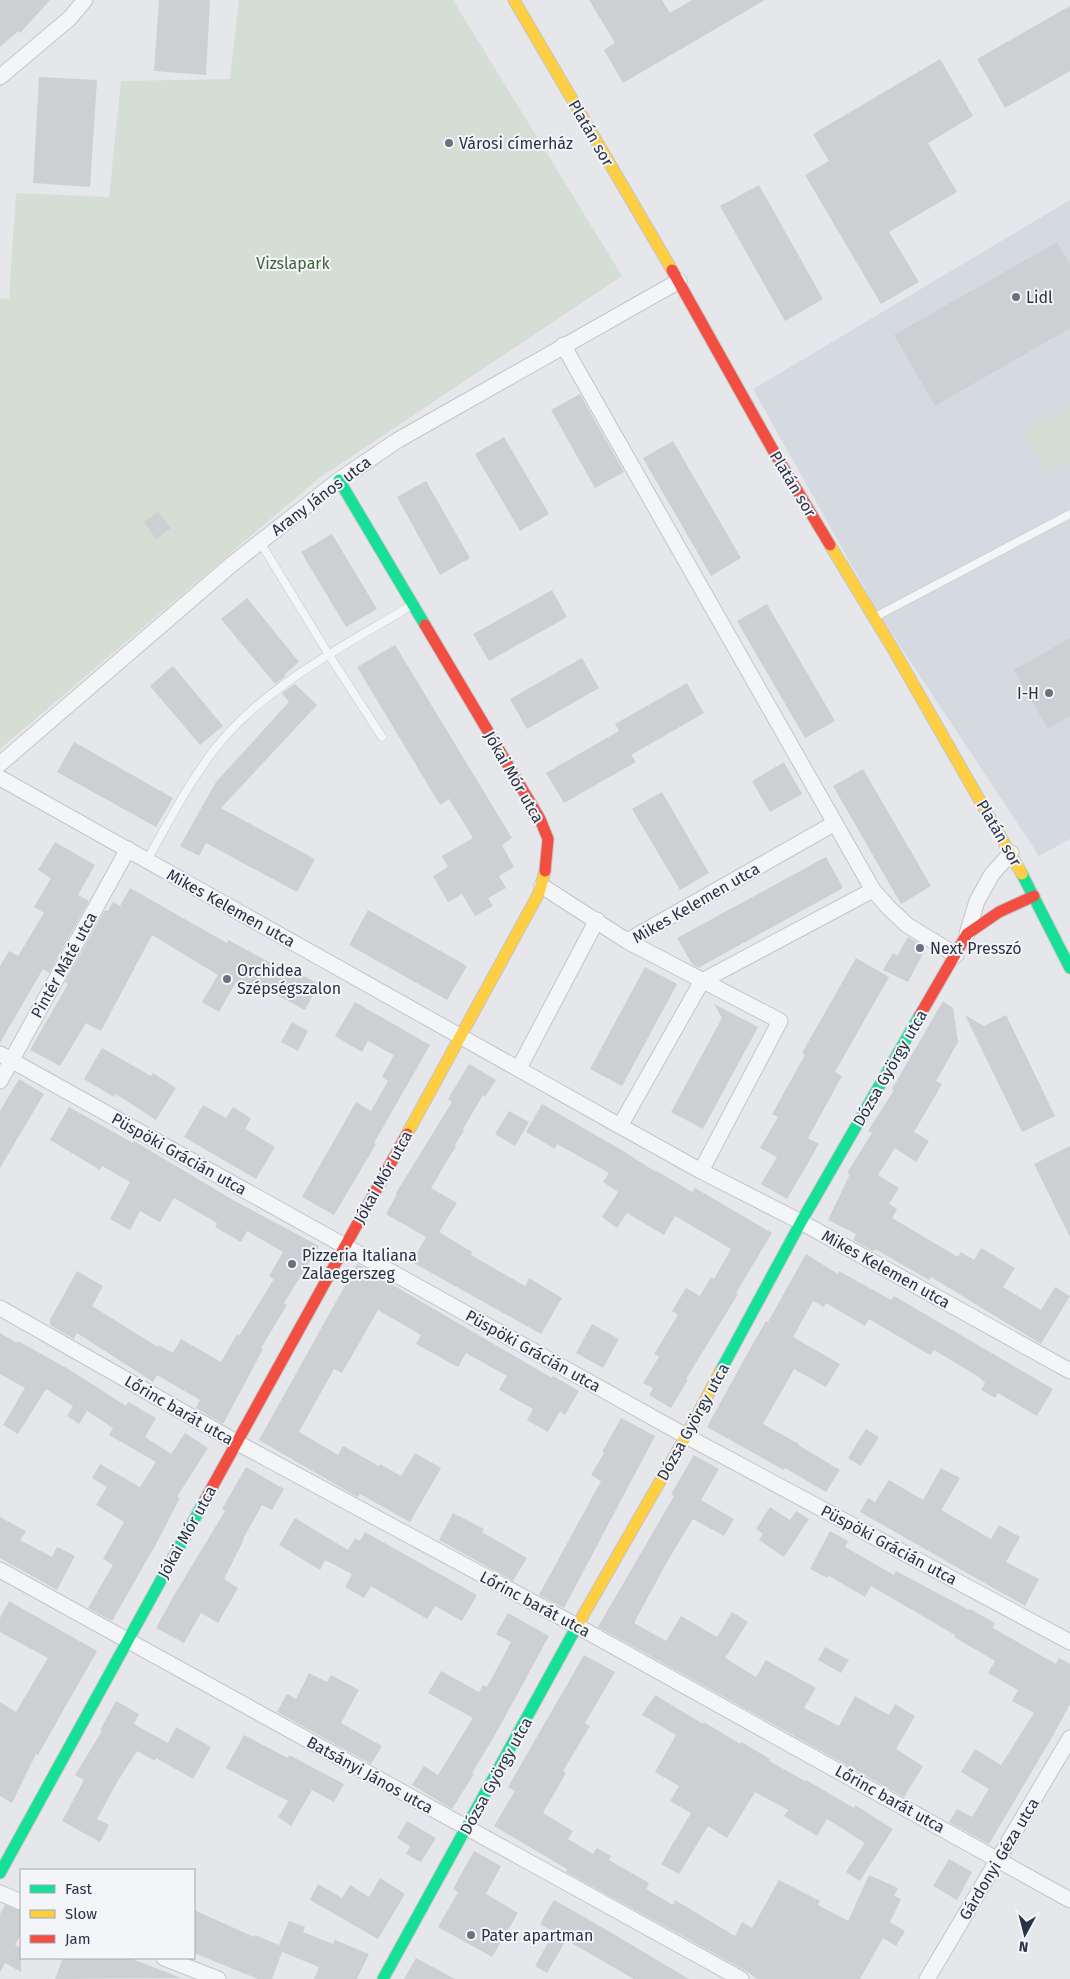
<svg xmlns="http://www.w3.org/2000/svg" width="1070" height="1979" font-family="'Fira Sans',sans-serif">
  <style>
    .built { fill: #d5dae0 }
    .green { fill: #d5ded5 }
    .building { fill: #cdcfd2 }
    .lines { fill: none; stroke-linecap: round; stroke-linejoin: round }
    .lane-casing { stroke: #c3c5c8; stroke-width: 9 }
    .street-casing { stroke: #c3c5c8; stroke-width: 17 }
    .fast-casing { stroke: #c3c5c8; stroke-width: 13 }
    .slow-casing { stroke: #c3c5c8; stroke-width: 13 }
    .jam-casing { stroke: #c3c5c8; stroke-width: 13 }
    .lane { stroke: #f4f5f7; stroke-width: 8 }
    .street { stroke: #f4f5f7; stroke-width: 15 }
    .fast { stroke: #16e098; stroke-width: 11 }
    .slow { stroke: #ffcf43; stroke-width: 11 }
    .jam { stroke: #f24e42; stroke-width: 11 }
    .poi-dot { fill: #6b727f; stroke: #f3f5f9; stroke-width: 2 }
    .labels { text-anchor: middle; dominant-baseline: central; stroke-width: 4; stroke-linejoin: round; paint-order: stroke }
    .street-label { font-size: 16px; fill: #293345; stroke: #f3f5f9 }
    .poi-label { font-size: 16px; fill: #293345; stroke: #f3f5f9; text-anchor: start }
    .park-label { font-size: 16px; fill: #3e6235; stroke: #f3f5f9 }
  </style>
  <rect width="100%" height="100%" fill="#e5e7ea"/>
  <path class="built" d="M1070,200V406L1024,431L1046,473L1070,460V839L1039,856L879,614L753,389Z"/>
  <path class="green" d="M239,0H453L622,276L318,479L0,749V298L9,299L16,193L109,197L121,81L230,79Z
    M1070,406V460L1046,473L1024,431Z"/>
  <path class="building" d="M0,0H50L20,33L18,31L0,47Z
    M159,0H210L206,75L154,71Z
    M589,0H662L670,13L692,0H765L623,83L604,50L615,43Z
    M1070,6V71L1005,108L977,59Z
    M940,59L973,116L928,143L957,192L889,232L919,282L881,304L805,175L829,161L813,134Z
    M39,77L97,80L90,187L33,183Z
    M759,185L823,299L785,321L720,206Z
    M1057,242L1070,265V328L935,406L894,335Z
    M580,394L624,472L595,488L551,410Z
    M504,437L549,514L520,531L475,454Z
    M673,441L741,558L711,576L643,458Z
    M426,481L470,558L440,575L397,497Z
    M158,512L171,528L156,539L144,522Z
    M332,534L377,609L346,627L301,552Z
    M552,590L567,617L489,661L473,634Z
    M247,598L299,662L284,675L286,676L275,684L221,619Z
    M767,604L835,721L805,738L737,621Z
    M1070,638V716L1048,729L1014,670Z
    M395,645L512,838L502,845L514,867L499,876L506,888L488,898L493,906L475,916L462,894L448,902L433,876L448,867L442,856L473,838L449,799L440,805L357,667Z
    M582,658L599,688L527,729L510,699Z
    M173,666L223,726L200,745L150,686Z
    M687,683L704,713L631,755L636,762L564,803L546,773L619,731L615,724Z
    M295,684L317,705L221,808L315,859L297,892L206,843L199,856L180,846L216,782L289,702L282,693Z
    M74,742L173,798L156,827L57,772Z
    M784,762L802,794L770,812L752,781Z
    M863,769L931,886L901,904L833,786Z
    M662,792L709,873L680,890L632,809Z
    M55,842L95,865L78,895L89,901L49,973L43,969L0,1043V966L9,951L18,956L44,913L34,907L51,878L38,870Z
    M826,857L843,888L698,968L692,964L677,938Z
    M130,888L227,943L228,940L286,971L288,968L319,984L305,1010L258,985L254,992L236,982L219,1012L202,1002L218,975L152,935L101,1031L86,1023L60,1066L30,1050L68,984L65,982L105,910L108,911L113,902L120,906Z
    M368,910L467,966L447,1000L349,945Z
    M908,937L926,948L908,982L883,970L893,953L897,956Z
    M856,958L889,977L835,1072L842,1076L808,1138L819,1144L787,1199L761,1184L777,1157L760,1148L778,1117L772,1114L805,1055L802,1053Z
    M645,967L677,984L622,1086L590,1069Z
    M943,1001L953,1008L958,1042L936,1081L942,1084L914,1132L929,1141L916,1162L895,1148L878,1175L899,1188L889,1204L897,1209L892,1218L958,1257L961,1252L974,1260L981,1248L1015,1268L1003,1287L1041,1310L1055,1287L1070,1296L1041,1344L931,1277L929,1280L875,1249L873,1251L853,1240L856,1234L828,1220L850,1174L847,1173L872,1133L868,1131L894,1090L892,1089Z
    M355,1002L430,1045L374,1143L376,1144L334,1215L302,1197L356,1102L371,1111L388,1081L382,1077L394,1055L368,1041L362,1052L335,1036Z
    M714,1004L758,1027L703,1129L671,1112L722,1018Z
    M965,1015L984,1026L1006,1015L1055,1116L1022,1132Z
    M292,1022L308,1031L298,1051L281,1042Z
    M102,1048L151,1076L153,1073L176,1088L156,1120L116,1094L114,1097L84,1079Z
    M469,1064L496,1080L485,1097L483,1095L463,1129L464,1130L455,1145L456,1146L431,1188L457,1203L439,1232L472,1252L471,1255L525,1286L529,1278L562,1298L541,1334L412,1262L426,1237L386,1214L397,1194L396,1193L452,1102L448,1099Z
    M19,1079L44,1094L0,1168V1111Z
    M542,1104L623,1151L656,1172L657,1171L692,1192L695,1188L772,1233L736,1293L738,1294L686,1379L688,1380L671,1408L649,1395L653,1388L643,1383L659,1357L654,1354L678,1315L672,1311L686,1288L700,1296L711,1277L714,1279L731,1249L675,1216L664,1235L627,1213L617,1228L602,1217L618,1192L603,1182L609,1173L557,1144L555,1149L526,1132Z
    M203,1105L226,1118L233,1107L251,1118L245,1129L275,1147L256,1179L184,1137Z
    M69,1107L133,1143L134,1141L233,1200L319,1246L284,1303L287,1305L261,1348L263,1349L223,1424L196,1408L200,1400L157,1375L153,1382L77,1333L74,1339L50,1325V1320L77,1271L103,1286L92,1306L158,1347L159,1345L173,1353L181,1339L221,1362L237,1334L239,1336L274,1279L269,1276L283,1252L247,1231L241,1242L215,1227L217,1223L174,1198L160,1222L140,1211L130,1230L110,1219L130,1182L102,1166L100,1170L50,1140Z
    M509,1111L529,1122L515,1146L495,1134Z
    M1070,1146V1237L1034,1164Z
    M806,1254L838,1274L839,1271L891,1300L894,1296L1053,1389L1037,1416L998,1393L995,1398L981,1390L985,1383L979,1377L934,1350L930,1355L869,1319L865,1326L826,1303L824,1307L813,1301L793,1337L840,1364L826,1387L794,1369L763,1424L799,1444L798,1445L840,1470L826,1492L785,1468L784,1470L707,1427L751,1347L766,1321L768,1322Z
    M357,1264L552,1378L553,1376L579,1391L565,1415L560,1411L548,1432L527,1420L533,1409L499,1390L507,1376L466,1353L458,1367L416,1344L421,1335L378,1310L342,1373L334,1369L299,1432L338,1455L343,1446L379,1466L380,1464L401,1476L415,1453L441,1468L410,1522L360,1494L358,1497L352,1494L259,1440Z
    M592,1324L619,1339L603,1368L576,1353Z
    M0,1333L17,1343L18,1341L70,1370L126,1406L128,1402L156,1418L145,1437L171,1454L185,1433L208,1448L177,1497L180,1498L155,1546L112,1621L88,1608L113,1565L103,1559L124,1522L96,1505L107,1487L92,1478L100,1464L140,1487L156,1462L109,1435L113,1428L87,1411L79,1424L67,1416L73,1406L46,1389L18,1434L3,1425L25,1388L0,1374Z
    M621,1418L655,1436L564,1608L539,1595L601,1481L591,1475L604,1453L602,1452Z
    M866,1429L879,1437L861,1466L848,1458Z
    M694,1455L719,1469L701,1500L734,1519L724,1536L693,1519L667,1562L634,1623L666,1641L681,1616L717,1637L732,1612L748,1622L725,1658L756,1677L766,1660L816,1688L804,1708L839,1726L855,1696L889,1715L895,1704L915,1716L896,1749L923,1766L904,1797L598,1627L674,1496L671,1494Z
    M246,1467L284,1489L272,1510L262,1505L243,1539H244L224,1579L238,1588L218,1623L201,1613L184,1643L156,1628L173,1597L225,1511L222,1509Z
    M941,1468L960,1478L942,1509L943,1511L991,1539L999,1525L1020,1537L1006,1562L1039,1579L1025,1606L860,1512L868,1498L875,1502L889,1480L923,1500Z
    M770,1507L790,1520L796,1511L809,1519L784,1557L759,1540L763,1534L756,1529Z
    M453,1513L484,1529L482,1532L527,1558L513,1581L439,1540Z
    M0,1517L26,1531L20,1540L52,1557L57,1547L75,1556L57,1590L0,1558Z
    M295,1518L348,1550L355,1538L360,1541L365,1532L477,1595L462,1621L435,1606L427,1619L371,1586L364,1598L345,1587L352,1574L325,1560L320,1570L279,1545Z
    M830,1531L848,1541L845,1547L894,1575L896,1571L969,1610L970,1609L995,1623L993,1628L1056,1664L1059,1658L1070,1664V1704L1054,1734L989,1844L949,1822L957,1809L972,1817L989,1789L961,1772L975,1749L1001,1765L1034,1713L1012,1701L1018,1690L988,1673L995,1661L954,1637L955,1635L871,1586L865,1597L829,1576L828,1578L810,1569Z
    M9,1601L97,1651L38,1755L36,1754L12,1803L0,1796V1702L16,1712L48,1658L0,1632V1618Z
    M508,1613L549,1636L495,1735L472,1773L474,1774L452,1809L412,1785L424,1766L438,1775L473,1718L428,1693L441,1671L479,1692L483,1685L487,1687L511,1642L496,1634Z
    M825,1647L849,1660L841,1673L818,1660Z
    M584,1655L615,1672L585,1723L590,1726L563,1771L566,1773L543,1813L573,1831L568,1839L593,1854L597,1848L611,1856L609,1860L649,1883L646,1889L673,1905L675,1900L735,1936L742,1922L752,1928L779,1880L820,1901L818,1905L848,1921L869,1875L898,1888L894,1896L901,1899L890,1922L905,1931L896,1946L883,1938L860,1979H757L746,1971L566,1872L567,1869L494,1826L515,1791L508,1787Z
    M309,1673L327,1682L331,1675L359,1690L341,1723L382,1746L371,1764L277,1712L287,1694L296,1699Z
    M655,1695L703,1724L704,1722L740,1744L741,1742L770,1759L769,1761L805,1781L806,1780L854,1808L855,1805L893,1829L860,1881L846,1872L865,1843L827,1819L817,1836L784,1816L788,1810L755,1792L727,1838L708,1826L679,1874L661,1864L691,1813L670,1801L679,1786L655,1772L676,1735L642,1715Z
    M116,1701L139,1714L134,1724L168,1743L176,1727L211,1747L193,1779L156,1758L155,1761L137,1751L116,1784L97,1819L109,1825L100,1842L62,1821L84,1780L75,1775L102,1731L100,1730Z
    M244,1735L288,1758L289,1755L344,1784L334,1802L312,1790L291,1826L278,1817L288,1801L226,1768Z
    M407,1821L436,1838L421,1862L406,1854L410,1846L397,1838Z
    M474,1851L501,1866L486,1894L518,1913L492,1957L438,1927L458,1892L453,1889Z
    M949,1859L972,1872L957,1900L933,1886Z
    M380,1878L405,1894L378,1939L310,1900L318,1884L342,1898L350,1885L369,1897Z
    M554,1900L593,1922L689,1979H634L566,1940L547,1973L535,1966L554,1932L540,1924Z
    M5,1905L21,1911V1934L15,1945L21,1948V1972L5,1963L0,1973V1914Z
    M194,1910L254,1937L255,1935L279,1945L289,1921L305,1927L303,1932L333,1944L335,1940L369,1954L357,1979H314L319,1967L282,1952L272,1979H258L194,1953Z
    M63,1958H130L181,1978L55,1979Z
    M416,1958L455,1979H404Z"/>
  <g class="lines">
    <g class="lane-casing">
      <path id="lane" d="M260,542L329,655L382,737
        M875,617L1070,514
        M147,860C168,823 188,784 214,750C265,685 343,647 412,605"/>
    </g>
    <g class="street-casing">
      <path id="street" d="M0,77L70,18L85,0
        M563,345L873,890L888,907L907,925L956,955
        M0,764L231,565L339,480L398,440L679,281
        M0,778L620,1126L701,1171L801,1222L1070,1371
        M542,886L627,941
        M967,934L977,901L992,874L1011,853
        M0,1054L686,1436L1070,1642
        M519,1068L597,920
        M0,1081L128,849
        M620,1126L702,981L873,890
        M701,1171L780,1021L627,941L835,823
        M0,1308L236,1442L577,1626L1070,1900
        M0,1570L741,1979
        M0,1893L21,1902
        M164,1958L218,1979
        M927,1979L1070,1738"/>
    </g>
    <g class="fast-casing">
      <path id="fast" d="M339,480L425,625
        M1022,874L1070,968
        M720,1372L801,1222L920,1015
        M0,1873L205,1500
        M383,1979L577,1626"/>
    </g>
    <g class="slow-casing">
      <path id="slow" d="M514,0L672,270
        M830,545L893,649L1022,874
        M407,1134L539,893L545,871
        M577,1626L686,1436L720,1372"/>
    </g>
    <g class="jam-casing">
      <path id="jam" d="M672,270L774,452L830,545
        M425,625L540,819L548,839L545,871
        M920,1015L967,934L999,912L1034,896
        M205,1500L407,1134"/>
    </g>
    <use href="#lane" class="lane"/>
    <use href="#street" class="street"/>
    <use href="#fast" class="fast"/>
    <use href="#slow" class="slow"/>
    <use href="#jam" class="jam"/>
  </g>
  <g class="poi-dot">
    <circle cx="449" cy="143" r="5"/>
    <circle cx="1016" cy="297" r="5"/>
    <circle cx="1049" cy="693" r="5"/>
    <circle cx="920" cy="948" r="5"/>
    <circle cx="227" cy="979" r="5"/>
    <circle cx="292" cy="1264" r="5"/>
    <circle cx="471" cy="1935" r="5"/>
  </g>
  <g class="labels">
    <g class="street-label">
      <text transform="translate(591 133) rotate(60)">Platán sor</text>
      <text transform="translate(793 484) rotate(59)">Platán sor</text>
      <text transform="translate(321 496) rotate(-37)">Arany János utca</text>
      <text transform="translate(514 777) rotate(60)">Jókai Mór utca</text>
      <text transform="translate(999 833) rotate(60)">Platán sor</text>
      <text transform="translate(696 903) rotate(-30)">Mikes Kelemen utca</text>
      <text transform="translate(231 908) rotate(29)">Mikes Kelemen utca</text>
      <text transform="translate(64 965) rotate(-61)">Pintér Máté utca</text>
      <text transform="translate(890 1068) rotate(-60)">Dózsa György utca</text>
      <text transform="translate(179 1154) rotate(29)">Püspöki Grácián utca</text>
      <text transform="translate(383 1177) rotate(-61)">Jókai Mór utca</text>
      <text transform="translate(886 1269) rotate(29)">Mikes Kelemen utca</text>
      <text transform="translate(533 1351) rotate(29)">Püspöki Grácián utca</text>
      <text transform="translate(179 1410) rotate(30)">Lőrinc barát utca</text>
      <text transform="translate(693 1422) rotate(-61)">Dózsa György utca</text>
      <text transform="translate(187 1532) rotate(-61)">Jókai Mór utca</text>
      <text transform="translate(889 1545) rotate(28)">Püspöki Grácián utca</text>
      <text transform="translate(535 1604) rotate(28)">Lőrinc barát utca</text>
      <text transform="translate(370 1775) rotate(29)">Batsányi János utca</text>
      <text transform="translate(496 1776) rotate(-61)">Dózsa György utca</text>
      <text transform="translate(890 1799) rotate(29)">Lőrinc barát utca</text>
      <text transform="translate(999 1859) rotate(-59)">Gárdonyi Géza utca</text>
    </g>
    <g class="poi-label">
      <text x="459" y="143">Városi címerház</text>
      <text x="1026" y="297">Lidl</text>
      <text x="1039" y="693" text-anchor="end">I-H</text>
      <text x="930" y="948">Next Presszó</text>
      <text x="237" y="970">Orchidea<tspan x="237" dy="18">Szépségszalon</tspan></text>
      <text x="302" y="1255">Pizzeria Italiana<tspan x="302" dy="18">Zalaegerszeg</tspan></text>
      <text x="481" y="1935">Pater apartman</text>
    </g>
    <g class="park-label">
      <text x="293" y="263">Vizslapark</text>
    </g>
  </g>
  <rect x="20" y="1869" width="175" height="90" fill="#f3f5f9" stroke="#a2a7b1"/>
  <rect x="30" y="1885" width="25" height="8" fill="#16e098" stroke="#a2a7b1"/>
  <text x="65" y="1894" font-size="15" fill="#293345">Fast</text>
  <rect x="30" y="1910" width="25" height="8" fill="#ffcf43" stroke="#a2a7b1"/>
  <text x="65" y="1919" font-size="15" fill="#293345">Slow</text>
  <rect x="30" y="1935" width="25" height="8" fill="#f24e42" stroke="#a2a7b1"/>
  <text x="65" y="1944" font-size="15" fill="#293345">Jam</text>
  <g transform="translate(1025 1934) rotate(187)" stroke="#f3f5f9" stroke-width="4" paint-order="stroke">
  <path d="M0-4L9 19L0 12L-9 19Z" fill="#293345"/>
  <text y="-8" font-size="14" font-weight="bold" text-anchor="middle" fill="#293345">N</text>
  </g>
</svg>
